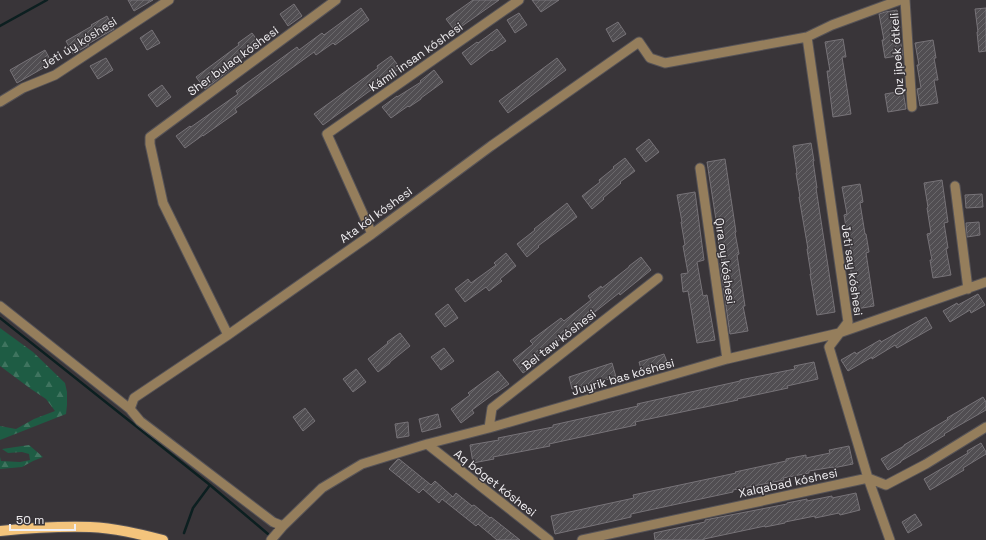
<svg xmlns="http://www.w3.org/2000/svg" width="986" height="540" font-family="'Space Grotesk',sans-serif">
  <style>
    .forest { fill: url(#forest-firs) }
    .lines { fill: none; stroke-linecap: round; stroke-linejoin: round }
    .stream { stroke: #0c1f20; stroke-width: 2.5 }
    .building { fill: url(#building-hatch); stroke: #777378 }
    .minor-casing { stroke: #565357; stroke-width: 11 }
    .major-casing { stroke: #565357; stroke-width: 12 }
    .minor { stroke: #957e5c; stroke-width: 9 }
    .major { stroke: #f4c47c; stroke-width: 10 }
    .labels { text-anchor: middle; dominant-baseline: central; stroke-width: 3; stroke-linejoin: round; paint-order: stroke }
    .street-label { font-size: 12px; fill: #f1eff2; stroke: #393539 }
  </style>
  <defs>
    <pattern id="forest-firs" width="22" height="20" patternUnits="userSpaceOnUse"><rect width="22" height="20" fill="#1e5c44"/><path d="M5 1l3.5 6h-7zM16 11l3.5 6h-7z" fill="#3f745f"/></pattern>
    <pattern id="building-hatch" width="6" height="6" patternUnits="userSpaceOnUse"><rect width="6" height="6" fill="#514e52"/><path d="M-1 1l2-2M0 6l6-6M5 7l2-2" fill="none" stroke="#6a686b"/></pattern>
  </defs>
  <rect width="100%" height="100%" fill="#393539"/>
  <path class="forest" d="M0,328L33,352L65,383L67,392V405L66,414L0,440V426L16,429L34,419L55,411L46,399L31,389L0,366Z
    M29,445L43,457L33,461L22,467L0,469V457L1,461L20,462L30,460L29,454L22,452L8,453L2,449Z"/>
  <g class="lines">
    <path class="stream" d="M0,26L47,0
      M0,318L210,485L268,534
      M184,533L193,508L210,485"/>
  </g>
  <path class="building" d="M128,0H153L134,11Z
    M473,0H499L455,31L446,19Z
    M532,0H559L541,12Z
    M294,4L302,16L288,26L280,14Z
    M361,8L369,20L335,45L333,43L316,55L314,52L235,109L237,112L203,136V135L185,148L176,136L190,126L191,127L238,94L236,91L297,47L299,50L322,33L324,35Z
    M986,8V51L979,52L977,32H978L975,9Z
    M897,10L900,28H898L903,55L885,58L882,40H884L879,14L885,12Z
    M519,13L527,25L515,33L507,20Z
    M107,16L114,29L88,44L89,45L73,54L66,41L92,26L91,25Z
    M618,22L626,34L613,42L606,29Z
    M497,29L506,41L492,51L491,50L471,65L462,53L477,42L478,43Z
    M152,30L160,43L147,50L140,38Z
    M252,33L261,45L239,60L240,62L205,89L196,77L239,45L238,43Z
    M843,39L846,57H842L851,114L833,117L827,71H830L825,42Z
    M933,40L936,58H934L938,80H934L938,103L920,106L917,89L921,88L917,65H919L915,43Z
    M45,50L52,63L17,83L10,70Z
    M391,56L400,68L381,81L382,82L323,125L314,114L378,68L377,66Z
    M106,58L113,70L98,79L90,66Z
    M557,58L566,70L508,113L499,101Z
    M434,70L443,82L421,98V99L409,107L408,106L391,118L382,107L397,96V97L421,82L420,81Z
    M162,85L171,97L157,107L148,95Z
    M903,91L906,109L888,112L885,94Z
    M649,139L659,152L646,162L636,149Z
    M811,143L814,161H813L817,188H816L835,312L817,315L810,274H811L807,249H808L799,197H800L796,173H797L793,146Z
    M625,158L635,171L620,182L621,183L603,198L604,199L592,209L582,196L600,182L599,180L614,168L613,167Z
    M725,159L736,232L735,233L739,254L737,255L745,306H743L748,331L730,334L724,292V291L720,263H722L718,240L719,239L707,162Z
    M942,180L948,222L944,223L948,248L946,249L951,275L933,278L930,260H932L927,234L931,233L927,208L928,207L924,183Z
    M860,184L863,202L860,203L865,234H866L869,252L866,253L874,306L856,309L850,265L853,264L848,232L847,233L844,215L847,214L842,187Z
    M695,192L704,260L697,262L703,296L707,295L715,340L697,343L688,291L683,292L681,274L688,273L683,246L685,245L681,222H682L677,195Z
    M982,194L983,207L966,208L965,195Z
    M567,203L577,217L538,246L539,247L527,257L517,244L535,230L534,229Z
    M979,222L980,235L967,237L966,223Z
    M506,253L516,266L500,279L502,281L489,291L486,287L465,302L455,289L468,279L471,283L496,265L494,263Z
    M641,257L651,270L620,295L619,293L591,315L594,319L581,328L579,325L533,360L536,364L523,373L513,360L533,344L530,341L561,318L564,321L591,300L588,296L601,286L602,288L629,267V266Z
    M978,294L985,305L971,313L970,310L950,322L943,311L957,303L958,305Z
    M448,304L458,318L445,327L435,314Z
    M926,317L932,328L897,348L895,345L872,359V357L848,371L841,360L855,352L856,354L880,340L881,342Z
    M400,333L410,346L390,362V363L378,372L368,359L388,343L387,342Z
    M444,348L454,361L441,370L431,357Z
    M664,354L667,362L641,369L639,362Z
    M814,362L818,379L787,386L788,388L737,399L738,400L635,422L636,425L549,444L550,446L493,457L494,459L473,463L470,445L499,440L498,438L553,427V425L638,406L637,404L740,381V380L795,369L794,366Z
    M612,363L616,377L599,382V381L572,389L569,377Z
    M356,369L366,382L353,392L343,379Z
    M498,371L509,384L496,393H495L472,410L474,413L461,423L451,409L470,395L468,393Z
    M983,397L986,402V410L944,434L945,435L901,461V462L888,470L881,459L904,446V445L948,419L947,418Z
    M305,408L315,421L303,431L293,417Z
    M438,414L441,427L422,432L419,419Z
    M408,422L409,436L397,438L395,424Z
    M981,443L986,452V454L963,468L964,470L930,490L924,479L968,453L967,451Z
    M849,446L853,464L833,468V467L809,471V473L783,478L784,480L733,490V492L631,514V517L555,534L551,516L634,498L633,495L736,473L735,472L786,461V459L806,455V458L830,453L829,450Z
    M399,459L431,485L435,481L453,497L456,493L472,506L474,505L490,518L491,517L520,540H497L478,524L476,526L442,499L439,503L423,489L419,493L389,469L397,460Z
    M856,493L860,510L840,515L839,513L815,518V516L785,522V523L765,527V526L704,539V540H655L654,533L705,522V520L787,504V503L807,499V501L832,496V498Z
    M915,514L922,525L908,533L902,522Z"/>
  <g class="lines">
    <g class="minor-casing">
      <path id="minor" d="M905,0L912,107
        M807,37L848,322L829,347L868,478L890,540
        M0,102L23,88L55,75L169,0
        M700,168L727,359
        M955,186L968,289
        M372,234L327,134L519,0
        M0,306L130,409L140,421L273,522L283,526
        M228,335L163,203L150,144V137L336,0
        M130,409L134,398L228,335L372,234L491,146L639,42L650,58L665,63L807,37L832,25L900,0
        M489,428L492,408L658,278
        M427,444L549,540
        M271,540L283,526L322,488L362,464L427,444L489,428L727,359L839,333L986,282
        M582,540L868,478L886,485L926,464L986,427"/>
    </g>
    <g class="major-casing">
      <path id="major" d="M0,531C30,528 60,526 90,527C115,528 139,534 163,540"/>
    </g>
    <use href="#minor" class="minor"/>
    <use href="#major" class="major"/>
  </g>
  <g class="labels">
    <g class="street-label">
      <text transform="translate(79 43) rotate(-32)">Jeti úy kóshesi</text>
      <text transform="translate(897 54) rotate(-94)">Qız jipek ótkeli</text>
      <text transform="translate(416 57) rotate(-35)">Kámil insan kóshesi</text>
      <text transform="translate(233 61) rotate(-36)">Sher bulaq kóshesi</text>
      <text transform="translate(376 215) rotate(-36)">Ata kól kóshesi</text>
      <text transform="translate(725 261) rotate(82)">Qıra oy kóshesi</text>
      <text transform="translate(852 270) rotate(82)">Jeti say kóshesi</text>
      <text transform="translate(559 340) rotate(-38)">Bel taw kóshesi</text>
      <text transform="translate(623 377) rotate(-16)">Juyrik bas kóshesi</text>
      <text transform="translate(495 483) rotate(38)">Aq bóget kóshesi</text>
      <text transform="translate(788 483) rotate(-12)">Xalqabad kóshesi</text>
    </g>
  </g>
  <path d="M10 524v6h65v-6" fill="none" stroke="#f1eff2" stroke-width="2"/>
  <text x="16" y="524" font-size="12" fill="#f1eff2" stroke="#393539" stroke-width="3" paint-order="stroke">50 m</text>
</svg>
